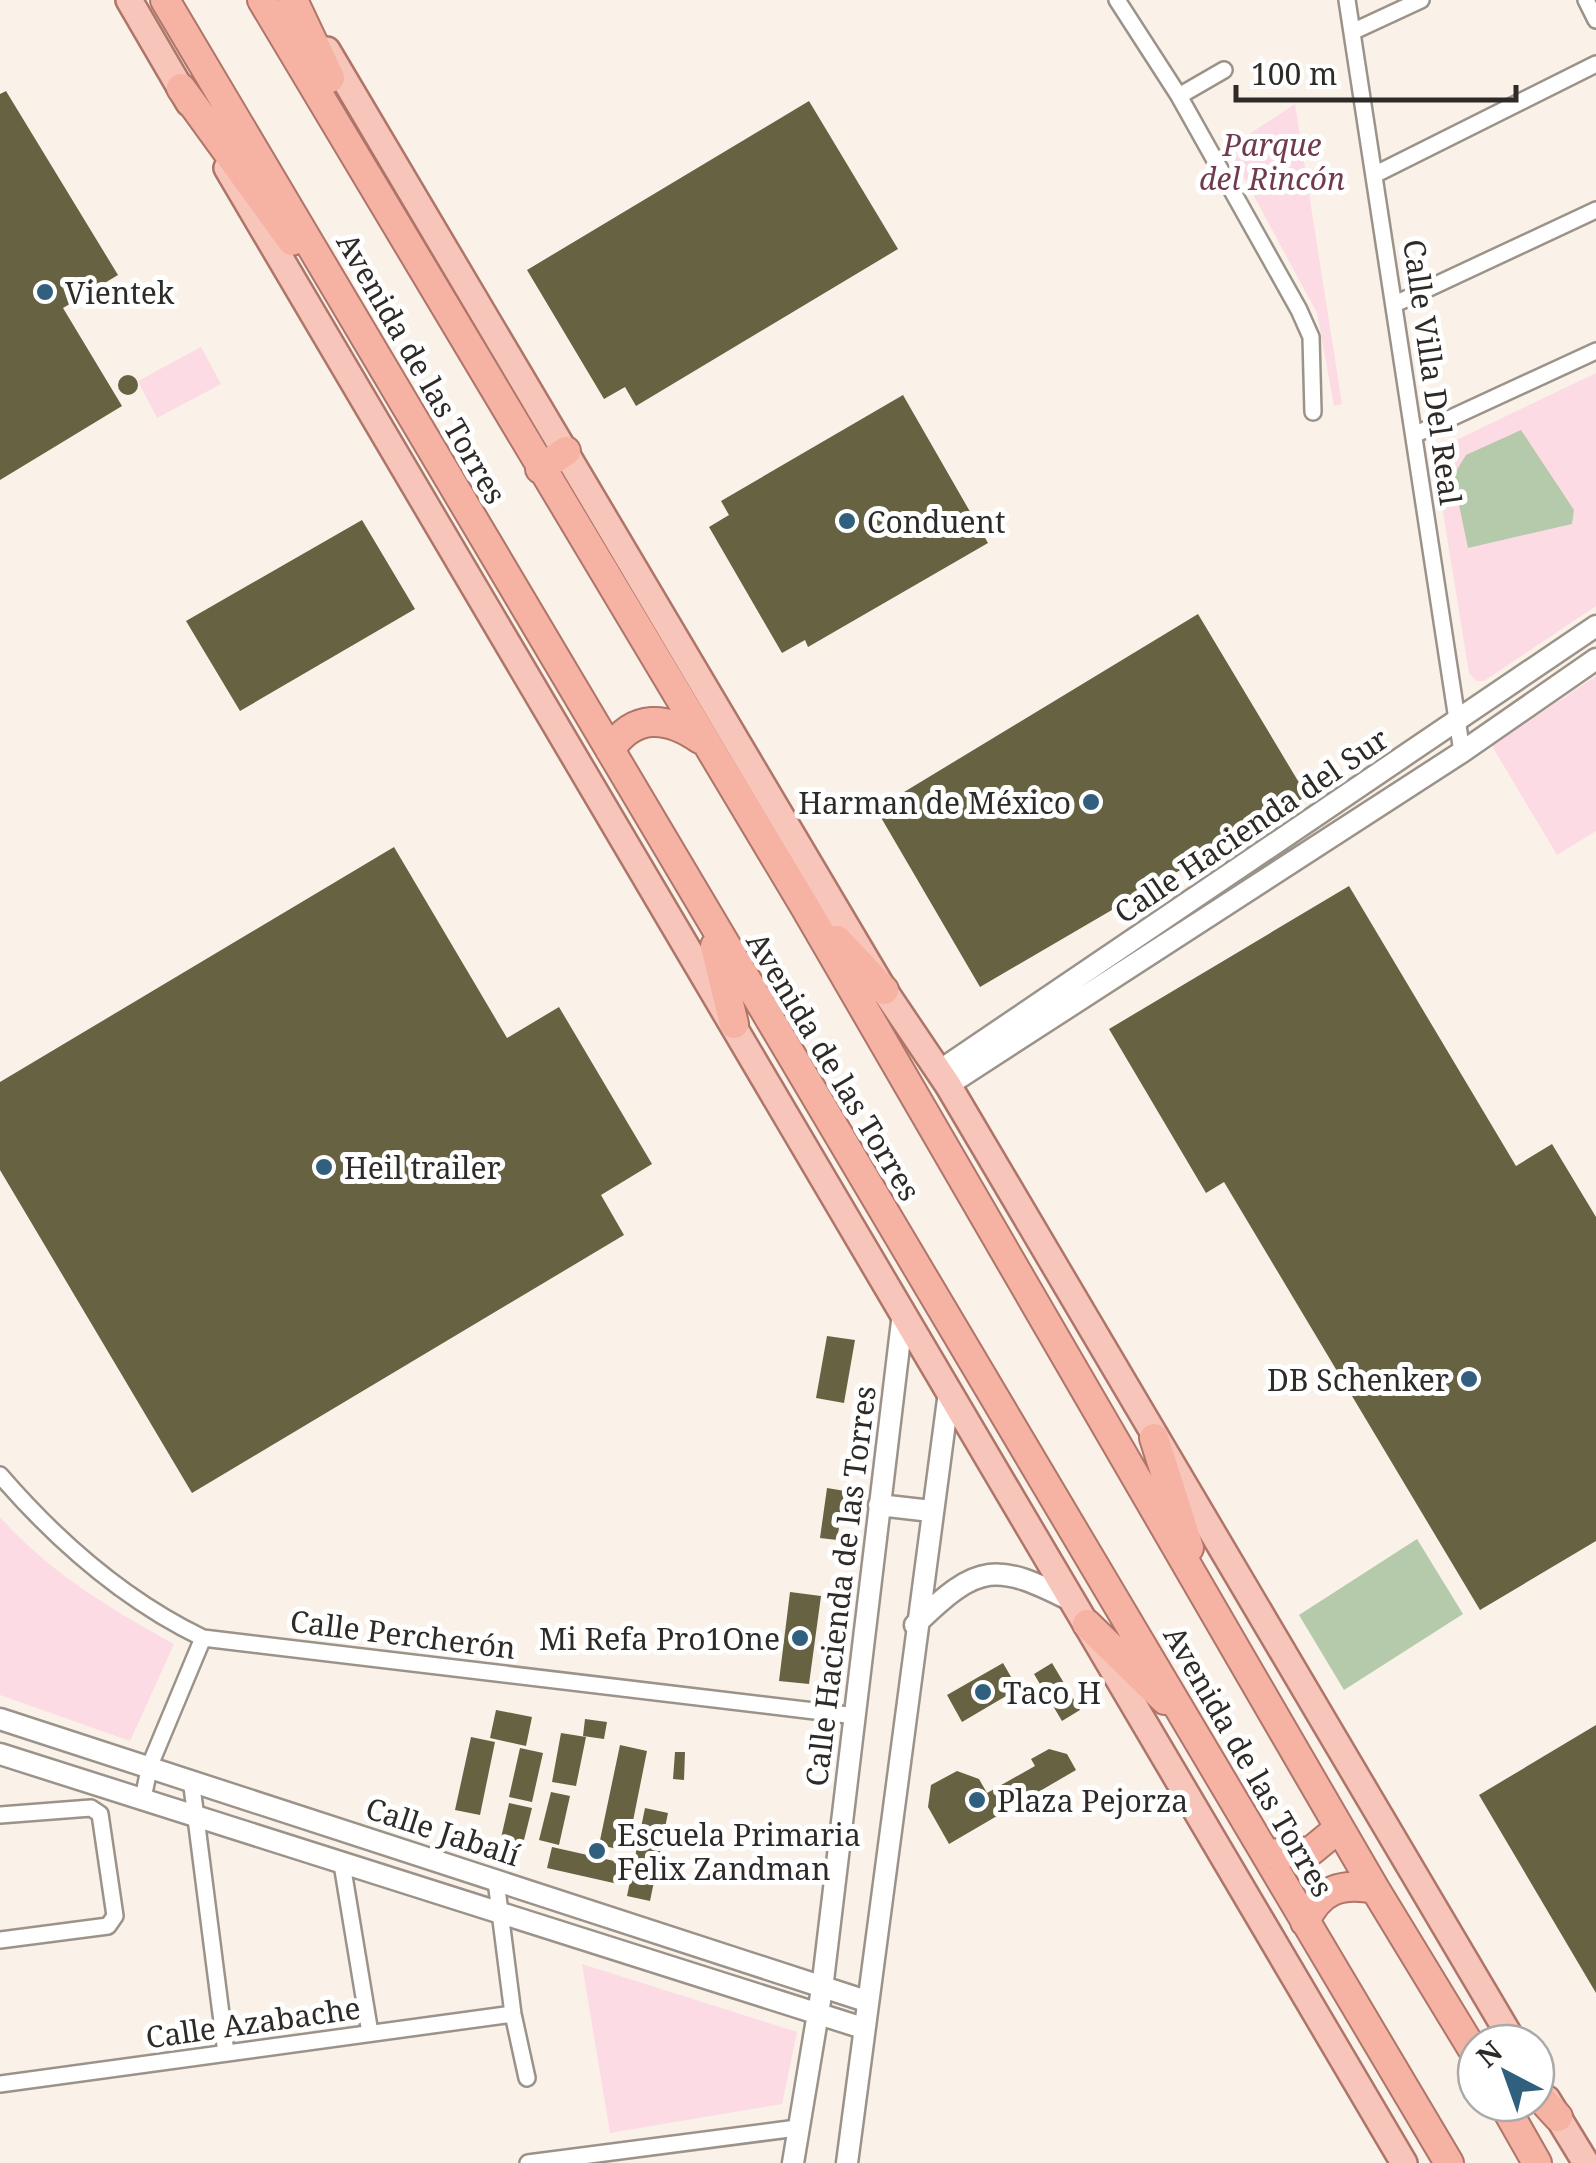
<svg xmlns="http://www.w3.org/2000/svg" width="1596" height="2163" font-family="'Noto Serif',serif">
  <style>
    .green { fill: #fcdbe5 }
    .water { fill: #b5caab }
    .building { fill: #666242 }
    .lines { fill: none; stroke-linecap: round; stroke-linejoin: round }
    .minor-casing { stroke: #9b938a; stroke-width: 20 }
    .tertiary-casing { stroke: #9b938a; stroke-width: 25 }
    .primary-casing { stroke: #ae7569; stroke-width: 30 }
    .trunk-casing { stroke: #ae7569; stroke-width: 32 }
    .minor { stroke: #fff; stroke-width: 15 }
    .tertiary { stroke: #fff; stroke-width: 20 }
    .primary { stroke: #f8c5ba; stroke-width: 25 }
    .trunk { stroke: #f6b2a3; stroke-width: 28 }
    .poi-dot { fill: #30607e; stroke: #fff; stroke-width: 4 }
    .labels { text-anchor: middle; dominant-baseline: central; stroke-width: 10; stroke-linejoin: round; paint-order: stroke }
    .park-label { font-size: 30px; font-style: italic; fill: #703b4e; stroke: #fff }
    .poi-label { font-size: 30px; fill: #2d2a27; stroke: #fff; text-anchor: start }
    .street-label { font-size: 30px; fill: #2d2a27; stroke: #fff }
  </style>
  <rect width="100%" height="100%" fill="#faf1e8"/>
  <path class="green" d="M1295,104L1342,404L1334,406L1317,313L1228,148Z
    M201,347L221,384L157,418L138,381Z
    M1596,373V606L1484,681H1476L1469,673L1435,463L1444,446Z
    M1596,676V831L1557,855L1492,746Z
    M0,1517C49,1572 110,1609 174,1644L130,1741L0,1695Z
    M582,1964L797,2032L782,2104L610,2133Z"/>
  <path class="water" d="M1521,430L1574,510L1572,524L1468,548L1453,476L1466,455Z
    M1417,1539L1463,1614L1344,1690L1299,1615Z"/>
  <path class="building" d="M6,91L118,275L63,308L122,406L0,480V94Z
    M809,101L898,249L636,406L625,387L604,399L527,270Z
    M118 385a10 10 0 1 1 20 0a10 10 0 1 1-20 0Z
    M903,395L988,543L808,647L805,640L782,653L709,527L729,515L721,501Z
    M362,520L415,609L240,711L186,621Z
    M1198,614L1307,796L980,987L876,809Z
    M394,847L507,1038L559,1007L652,1164L601,1195L624,1235L192,1493L0,1170V1082Z
    M1349,886L1516,1166L1552,1144L1596,1217V1541L1480,1610L1224,1182L1206,1193L1109,1029Z
    M827,1336L855,1340L844,1403L816,1398Z
    M827,1488L845,1491L837,1540L820,1538Z
    M790,1592L821,1596L809,1684L779,1681Z
    M1003,1663L1018,1689L962,1722L947,1695Z
    M1052,1663L1080,1710L1062,1721L1034,1674Z
    M496,1710L532,1717L526,1746L490,1738Z
    M585,1719L607,1722L604,1739L583,1736Z
    M1596,1725V1993L1479,1795Z
    M561,1733L586,1737L576,1786L552,1782Z
    M471,1737L495,1742L480,1815L455,1810Z
    M620,1745L647,1751L627,1851L599,1845Z
    M520,1748L543,1753L532,1802L509,1797Z
    M1049,1749L1067,1754L1076,1770L949,1844L928,1807L931,1785L957,1771L979,1779L987,1793L1035,1766L1031,1759Z
    M675,1752H685L684,1780L673,1779Z
    M551,1792L570,1796L559,1845L539,1840Z
    M509,1803L532,1808L520,1856L498,1851Z
    M645,1808L668,1813L650,1901L627,1896Z
    M552,1847L623,1863L618,1884L547,1868Z"/>
  <g class="lines">
    <g class="minor-casing">
      <path id="minor" d="M1117,0L1179,96L1299,310L1311,337L1313,412
        M1347,0L1462,752
        M1586,0L1596,20
        M1352,32L1421,0
        M1179,96L1224,70
        M1376,174L1596,64
        M1395,304L1596,210
        M1414,435L1596,351
        M0,1475C57,1541 124,1600 203,1638L856,1716
        M191,1779L226,2053
        M143,1798L150,1765L203,1638
        M0,1815L91,1808L100,1814L115,1916L108,1926L0,1940
        M342,1864L370,2033
        M496,1881L513,2014L527,2078
        M0,2084L513,2014
        M528,2163L797,2128"/>
    </g>
    <g class="tertiary-casing">
      <path id="tertiary" d="M939,1071L1596,626
        M948,1085L1462,752L1596,659
        M879,1505L931,1511
        M915,1625C979,1562 996,1562 1074,1602
        M0,1719L866,2001
        M0,1754L863,2028
        M793,2163L822,1989L903,1313
        M847,2163L949,1392"/>
    </g>
    <g class="primary-casing">
      <path id="primary" d="M129,0L189,103
        M327,50L884,990L948,1085L1514,2043
        M227,168L1404,2163
        M1547,2099L1586,2163"/>
    </g>
    <g class="trunk-casing">
      <path id="trunk" d="M165,0L1449,2163
        M262,0L805,907L1375,1889L1476,2055
        M293,0L330,78
        M181,88L292,241
        M540,469L566,451
        M610,750C634,713 667,716 700,739
        M837,940L884,990
        M715,946L734,1024
        M1154,1438L1189,1548
        M1087,1624L1165,1700
        M1266,1854L1311,1851L1339,1828
        M1305,1922C1319,1890 1341,1882 1375,1889
        M1536,2093L1558,2117
        M1503,2103L1537,2163"/>
    </g>
    <use href="#minor" class="minor"/>
    <use href="#tertiary" class="tertiary"/>
    <use href="#primary" class="primary"/>
    <use href="#trunk" class="trunk"/>
  </g>
  <g class="poi-dot">
    <circle cx="45" cy="292" r="10"/>
    <circle cx="847" cy="521" r="10"/>
    <circle cx="1091" cy="802" r="10"/>
    <circle cx="324" cy="1167" r="10"/>
    <circle cx="1469" cy="1379" r="10"/>
    <circle cx="800" cy="1638" r="10"/>
    <circle cx="983" cy="1692" r="10"/>
    <circle cx="977" cy="1800" r="10"/>
    <circle cx="597" cy="1851" r="10"/>
  </g>
  <g class="labels">
    <g class="park-label">
      <text x="1272" y="144">Parque<tspan x="1272" dy="34">del Rincón</tspan></text>
    </g>
    <g class="poi-label">
      <text x="65" y="292">Vientek</text>
      <text x="867" y="521">Conduent</text>
      <text x="1071" y="802" text-anchor="end">Harman de México</text>
      <text x="344" y="1167">Heil trailer</text>
      <text x="1449" y="1379" text-anchor="end">DB Schenker</text>
      <text x="780" y="1638" text-anchor="end">Mi Refa Pro1One</text>
      <text x="1003" y="1692">Taco H</text>
      <text x="997" y="1800">Plaza Pejorza</text>
      <text x="617" y="1834">Escuela Primaria<tspan x="617" dy="34">Felix Zandman</tspan></text>
    </g>
    <g class="street-label">
      <text transform="translate(422 368) rotate(60)">Avenida de las Torres</text>
      <text transform="translate(1433 372) rotate(82)">Calle Villa Del Real</text>
      <text transform="translate(1251 825) rotate(-34)">Calle Hacienda del Sur</text>
      <text transform="translate(834 1066) rotate(59)">Avenida de las Torres</text>
      <text transform="translate(840 1586) rotate(-83)">Calle Hacienda de las Torres</text>
      <text transform="translate(403 1634) rotate(7)">Calle Percherón</text>
      <text transform="translate(1249 1761) rotate(60)">Avenida de las Torres</text>
      <text transform="translate(443 1831) rotate(18)">Calle Jabalí</text>
      <text transform="translate(253 2022) rotate(-8)">Calle Azabache</text>
    </g>
  </g>
  <g transform="translate(1506 2073) rotate(319)"><circle r="48" fill="#ffffff" stroke="#abaaa9" stroke-width="2.5"/>
  <path d="M0-8L18 38L0 25L-18 38Z" fill="#30607e"/>
  <text y="-15" font-size="28" font-weight="bold" text-anchor="middle" fill="#2d2a27">N</text>
  </g>
  <path d="M1236 85v15h280v-15" fill="none" stroke="#2d2a27" stroke-width="5"/>
  <text x="1251" y="85" font-size="30" fill="#2d2a27" stroke="#ffffff" stroke-width="8" paint-order="stroke">100 m</text>
</svg>
